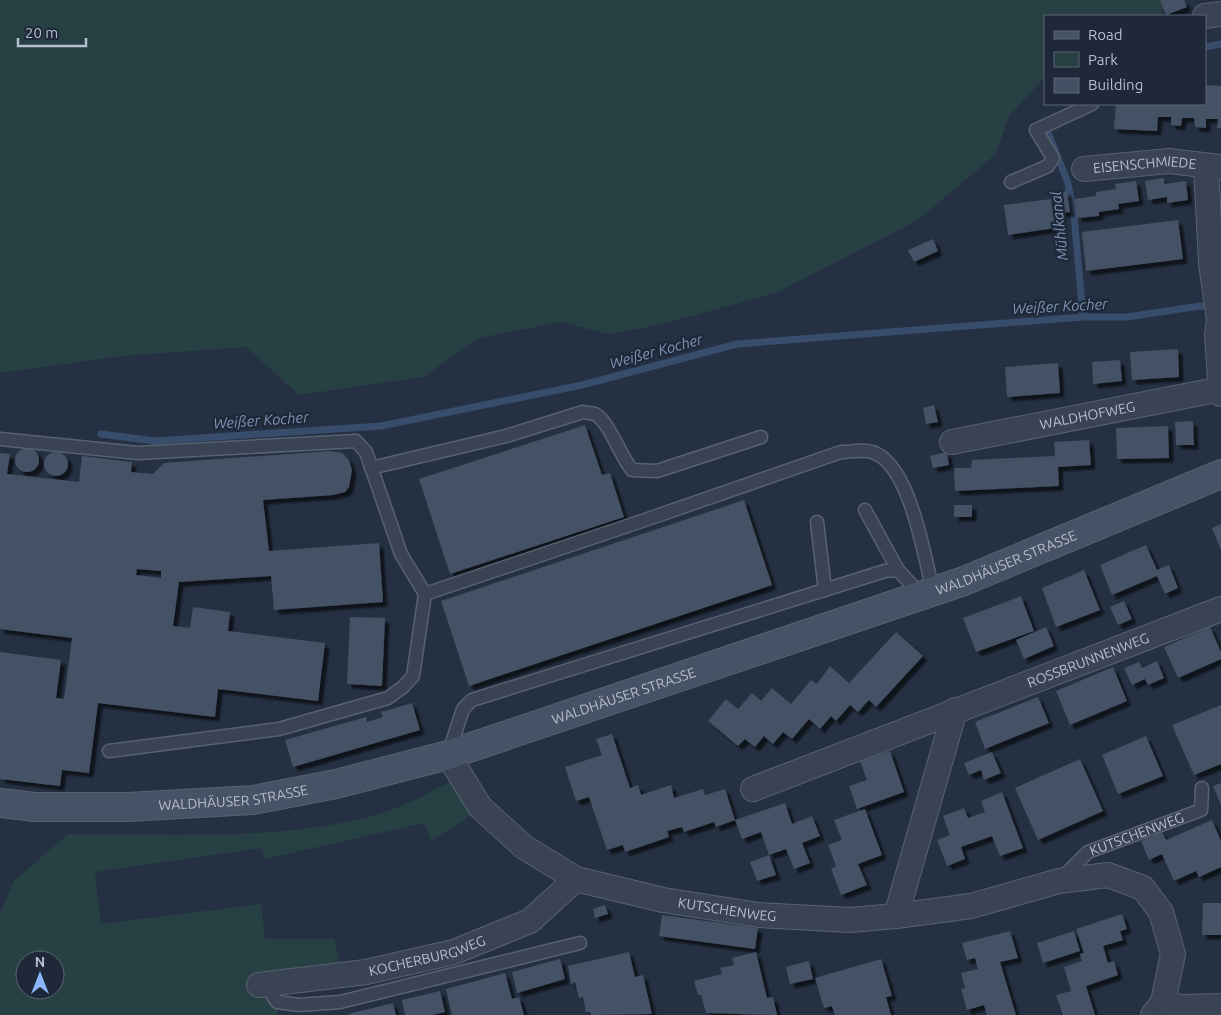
<svg xmlns="http://www.w3.org/2000/svg" width="1221" height="1015" font-family="Ubuntu,sans-serif">
  <style>
    .green { fill: #274044; fill-rule: evenodd }
    .lines { fill: none; stroke-linecap: round; stroke-linejoin: round }
    .stream { stroke: #384c6b; stroke-width: 7 }
    .building { fill: #445165; fill-rule: evenodd; filter: url(#shadow) }
    .lane-casing { stroke: #586170; stroke-width: 15 }
    .street-casing { stroke: #586170; stroke-width: 26 }
    .secondary-casing { stroke: #586170; stroke-width: 30 }
    .lane { stroke: #3a4353; stroke-width: 12 }
    .street { stroke: #3a4353; stroke-width: 24 }
    .secondary { stroke: #475266; stroke-width: 28 }
    .labels { text-anchor: middle; dominant-baseline: central; stroke-width: 4.5; stroke-linejoin: round; paint-order: stroke }
    .street-label { font-size: 14px; fill: #b7bfcd; stroke: #1e2838 }
    .water-label { font-size: 15px; font-style: italic; fill: #7c94b5; stroke: #1e2838 }
  </style>
  <defs>
    <filter id="shadow"><feDropShadow dx="4.5" dy="4.5" stdDeviation="1" flood-color="#0009"/></filter>
  </defs>
  <rect width="100%" height="100%" fill="#253143"/>
  <path class="green" d="M0,0H1170L1162,10V16H1045V77L1009,116L996,154L918,220L776,293L659,325L608,334L562,322L478,338L424,377L299,395L246,347L122,356L0,373Z
    M457,778L477,806L466,819L431,841L424,823L265,859L261,848L95,872L101,924L261,904L265,939H334L340,966L272,975L278,1015H0V913L14,881L68,834C168,834 285,842 382,813C407,806 433,790 457,778ZM25,960H55V990H25Z"/>
  <g class="lines">
    <path class="stream" d="M1205,47L1221,44
      M1045,125L1068,183L1074,215L1083,317
      M101,434L155,441L381,426L582,385L737,344L1083,317H1127L1200,306L1213,307"/>
  </g>
  <path class="building" d="M1160,0H1184L1187,7L1166,15Z
    M1205,85L1221,86V128H1217L1218,119H1206V128L1195,127L1194,118H1182L1181,126L1171,125V117H1158L1157,131L1114,129L1116,104H1205Z
    M1164,178V184L1186,181L1188,200L1167,203V197L1148,200L1145,181Z
    M1136,181L1139,201L1118,204L1119,209L1099,212V216L1077,218L1075,199L1096,196V192L1116,189L1115,184Z
    M1067,191L1070,212L1058,214L1054,193Z
    M1051,199L1055,228L1008,235L1004,205Z
    M1178,220L1183,259L1086,271L1082,232Z
    M933,239L938,251L914,262L908,250Z
    M1178,349L1179,377L1132,380L1130,352Z
    M1120,360L1122,381L1093,384L1092,362Z
    M1058,363L1060,393L1007,397L1005,367Z
    M934,405L938,422L926,424L923,408Z
    M1193,421L1194,445H1176L1175,422Z
    M585,425L602,475L610,473L624,517L450,574L419,479Z
    M1168,426L1169,458L1117,459L1116,428Z
    M1089,440L1091,465L1058,467L1059,486L955,491L954,468H971L972,460L1055,456L1054,442Z
    M15 460a12 12 0 1 1 24 0a12 12 0 1 1-24 0Z
    M330,451L342,453L349,460L352,470L349,487L345,492L333,495L263,500L269,551L379,543L383,602L274,610L271,576L179,582L173,626L190,628L193,607L230,612L228,631L325,643L318,701L218,689L215,717L98,703L89,773L62,770L60,786L0,779V652L61,660L56,698L64,699L72,638L0,629V453L10,454L7,474L79,482L82,456L132,462L131,472L153,474L164,463ZM137,569L161,571V578L136,575Z
    M44 464a12 12 0 1 1 24 0a12 12 0 1 1-24 0Z
    M947,452L949,465L933,468L930,456Z
    M744,500L772,585L469,686L441,601Z
    M954,505H972V517H954Z
    M1221,524V550L1212,528Z
    M1146,545L1157,570L1169,565L1178,588L1165,594L1157,576L1112,595L1100,565Z
    M1084,570L1100,610L1056,627L1042,588Z
    M1021,596L1034,631L976,652L963,618Z
    M1124,601L1132,619L1118,625L1110,607Z
    M350,617L385,618L382,686L347,684Z
    M1046,627L1054,646L1024,659L1016,640Z
    M1210,627L1221,652V659L1178,678L1164,647Z
    M896,632L923,656L876,707L869,700L858,712L850,705L836,721L831,716L820,729L809,719L792,739L783,732L773,744L764,736L755,747L745,739L738,746L708,721L726,699L738,709L752,693L761,701L772,688L791,704L811,680L817,684L830,666L849,683Z
    M1157,661L1164,678L1148,685L1145,679L1132,685L1124,668L1139,662L1142,668Z
    M1113,667L1127,701L1070,725L1056,691Z
    M1038,697L1049,723L985,749L975,722Z
    M412,703L420,730L293,767L285,740L366,717L367,722L383,717L381,712Z
    M1221,705V764L1194,775L1172,725Z
    M612,734L630,788L638,785L641,795L671,785L674,798L703,789L705,795L725,789L735,820L716,827L714,822L684,832L682,827L667,831L669,837L625,852L623,845L607,850L589,797L576,801L565,767L602,755L596,739Z
    M1146,736L1163,776L1118,794L1102,755Z
    M890,751L904,792L857,809L849,786L867,780L860,761Z
    M992,752L1001,773L984,780L981,770L969,775L964,763Z
    M1080,759L1103,811L1038,840L1015,788Z
    M1221,783V805L1213,786Z
    M1002,792L1023,848L1000,856L992,836L961,847L965,859L947,866L937,840L950,835L943,816L964,808L968,818L985,812L981,801Z
    M785,803L792,824L812,816L820,836L802,843L810,863L794,869L786,849L769,855L761,832L742,839L735,820Z
    M865,809L882,855L858,864L867,885L841,895L831,869L836,866L828,845L842,840L834,820Z
    M1212,820L1221,841V867L1199,877L1196,871L1174,881L1162,854L1149,860L1141,841L1162,832L1166,840Z
    M769,855L776,875L757,881L750,862Z
    M1203,903H1221V935H1202Z
    M605,905L608,914L595,918L593,909Z
    M1122,914L1127,929L1120,931L1123,940L1103,946L1108,963L1114,961L1118,975L1086,986L1095,1015H1063L1056,995L1071,991L1064,967L1082,961L1080,954L1084,953L1076,929Z
    M662,915L758,928L755,949L659,936Z
    M1010,931L1018,958L1000,962L1016,1015H987L984,1005L967,1010L961,989L965,988L961,973L978,969L975,958L967,960L962,943Z
    M1074,931L1080,951L1043,963L1037,943Z
    M629,952L635,977L643,975L652,1014L591,1015L590,1012H586L583,997L579,998L575,982L571,984L568,966Z
    M756,952L767,998L773,997L777,1015L706,1013L701,995H698L694,981L722,974L720,968L734,965L732,958Z
    M560,959L565,979L517,993L512,972Z
    M881,959L892,996L886,997L891,1015H835L832,1006L824,1008L815,978Z
    M809,961L813,979L790,984L786,967Z
    M505,973L512,999L519,997L524,1015H452L446,989Z
    M440,991L445,1012L432,1015H405L402,1000Z
    M393,1003L396,1015H348V1014Z"/>
  <g class="lines">
    <g class="lane-casing">
      <g id="lane">
        <path d="M1011,182L1048,166L1053,158L1036,130L1092,104"/>
        <path d="M0,439L138,453L356,441L366,452L401,554L425,594L413,676L403,687L388,698L279,729L109,751"/>
        <path d="M371,468L506,436L583,412C587,413 592,413 595,414C610,423 620,456 632,470L657,471L761,437"/>
        <path d="M865,510L898,570"/>
        <path d="M817,522L825,590"/>
        <path d="M425,594L645,520L841,452C850,452 863,449 872,452C910,463 924,556 933,591"/>
        <path d="M448,755L463,709L472,700L885,571L898,570L921,595"/>
        <path id="s1" d="M1061,879L1088,852L1201,810L1202,788"/>
        <path d="M271,983L273,996L277,1002L298,1005L340,1002L580,943"/>
      </g>
    </g>
    <g class="street-casing">
      <g id="street">
        <path d="M1205,16L1221,14"/>
        <path d="M1206,166L1211,263L1219,320L1217,334L1221,394"/>
        <path id="s2" d="M1084,169L1169,161L1221,167"/>
        <path id="s3" d="M952,442L1221,389"/>
        <path id="s4" d="M448,755L480,807L524,847L576,879L663,900L759,915L850,920L896,916L971,906L1059,881L1108,875L1143,888L1161,912L1173,954L1163,1002L1153,1015"/>
        <path id="s5" d="M753,789L1221,609"/>
        <path d="M896,916L955,710"/>
        <path id="s6" d="M259,985L366,972L454,952L530,921L576,879"/>
        <path d="M1163,1002L1181,1007L1221,1006"/>
      </g>
    </g>
    <g class="secondary-casing">
      <g id="secondary">
        <path id="s7" d="M0,803L35,807H128L253,800L336,784L448,755L964,581L1221,474"/>
      </g>
    </g>
    <use href="#lane" class="lane"/>
    <use href="#street" class="street"/>
    <use href="#secondary" class="secondary"/>
  </g>
  <g class="labels">
    <g class="street-label">
      <text stroke="none"><textPath href="#s2" startOffset="61">EISENSCHMIEDE</textPath></text>
      <text stroke="none"><textPath href="#s3" startOffset="138">WALDHOFWEG</textPath></text>
      <text stroke="none"><textPath href="#s7" startOffset="1044">WALDHÄUSER STRASSE</textPath></text>
      <text stroke="none"><textPath href="#s5" startOffset="359">ROSSBRUNNENWEG</textPath></text>
      <text stroke="none"><textPath href="#s7" startOffset="639">WALDHÄUSER STRASSE</textPath></text>
      <text stroke="none"><textPath href="#s7" startOffset="234">WALDHÄUSER STRASSE</textPath></text>
      <text stroke="none"><textPath href="#s1" startOffset="90">KUTSCHENWEG</textPath></text>
      <text stroke="none"><textPath href="#s4" startOffset="336">KUTSCHENWEG</textPath></text>
      <text stroke="none"><textPath href="#s6" startOffset="171">KOCHERBURGWEG</textPath></text>
    </g>
    <g class="water-label">
      <text transform="translate(1059 226) rotate(-96)">Mühlkanal</text>
      <text transform="translate(1060 306) rotate(-3)">Weißer Kocher</text>
      <text transform="translate(656 351) rotate(-15)">Weißer Kocher</text>
      <text transform="translate(261 420) rotate(-4)">Weißer Kocher</text>
    </g>
  </g>
  <rect x="1044" y="15" width="162" height="90" fill="#1e2838" stroke="#5b6474"/>
  <rect x="1054" y="31" width="25" height="8" fill="#475266" stroke="#5b6474"/>
  <text x="1088" y="40" font-size="15" fill="#b7bfcd">Road</text>
  <rect x="1054" y="52" width="25" height="15" fill="#274044" stroke="#5b6474"/>
  <text x="1088" y="65" font-size="15" fill="#b7bfcd">Park</text>
  <rect x="1054" y="78" width="25" height="15" fill="#445165" stroke="#5b6474"/>
  <text x="1088" y="90" font-size="15" fill="#b7bfcd">Building</text>
  <g transform="translate(40 975)"><circle r="24" fill="#1e2838" stroke="#5b6474"/>
  <path d="M0-4L9 19L0 12L-9 19Z" fill="#8bb5fd"/>
  <text y="-8" font-size="14" font-weight="bold" text-anchor="middle" fill="#b7bfcd">N</text>
  </g>
  <path d="M18 38v8h68v-8" fill="none" stroke="#b7bfcd" stroke-width="2.5"/>
  <text x="25" y="38" font-size="15" fill="#b7bfcd" stroke="#1e2838" stroke-width="4" paint-order="stroke">20 m</text>
</svg>
